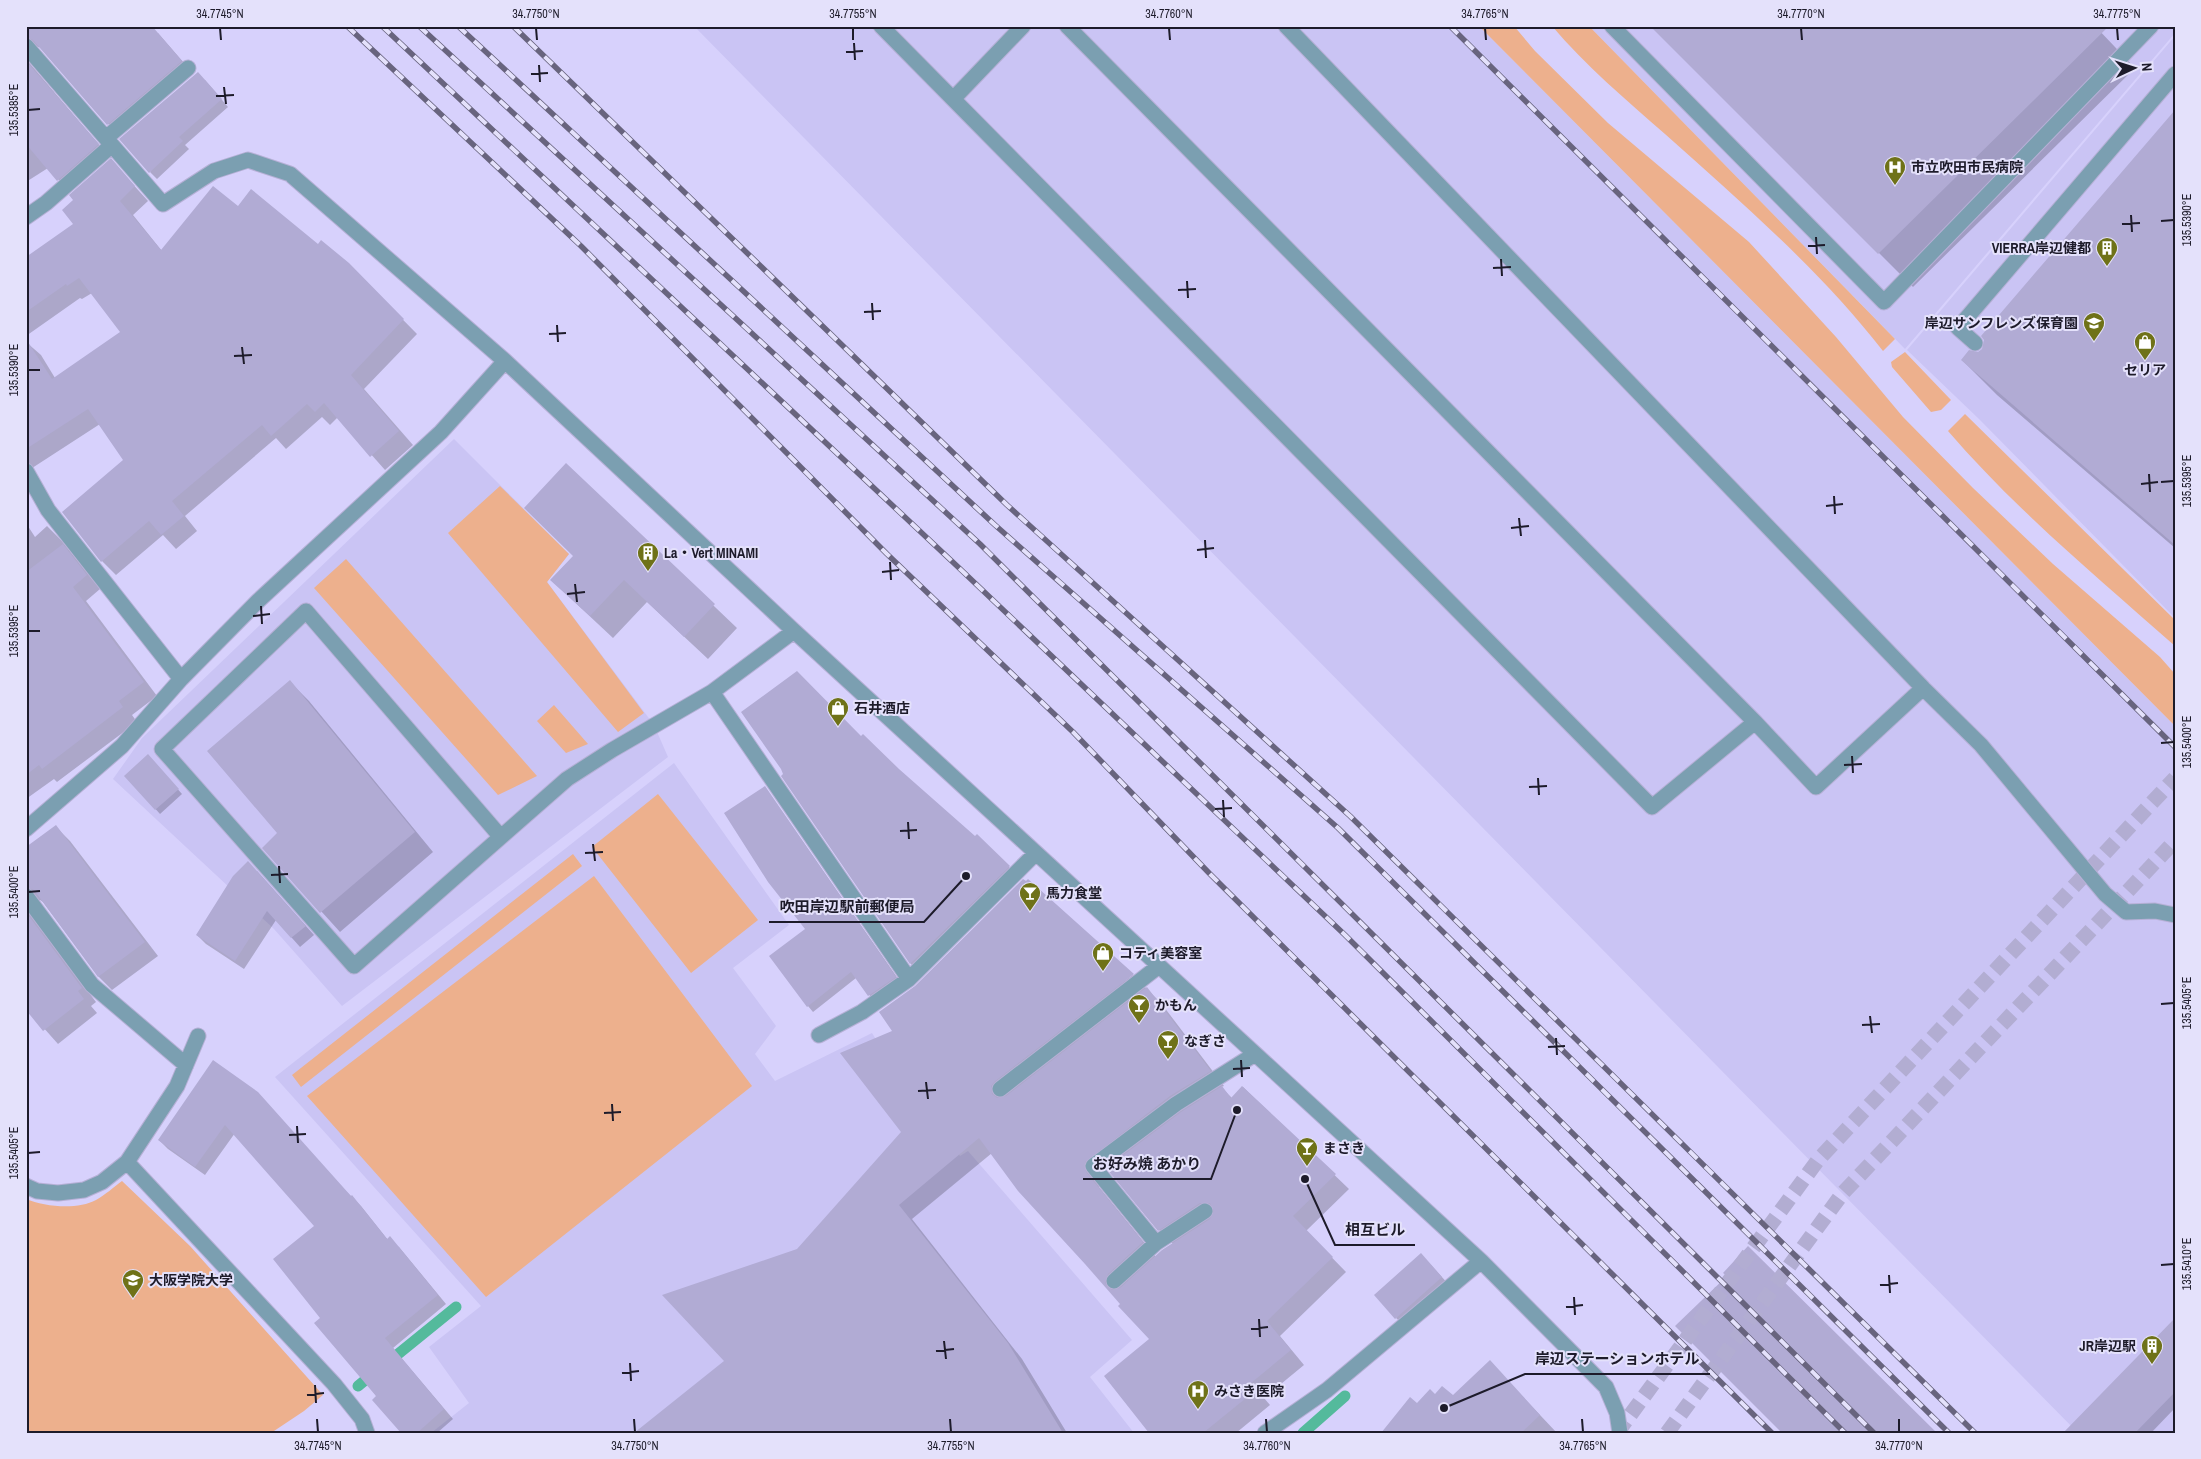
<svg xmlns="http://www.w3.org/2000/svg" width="2201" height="1459" font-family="'Archivo Narrow','Noto Sans JP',sans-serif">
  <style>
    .built { fill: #cac4f4 }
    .green { fill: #edb08d }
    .shadow { fill: #0003; fill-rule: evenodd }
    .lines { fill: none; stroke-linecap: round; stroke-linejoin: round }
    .stream { stroke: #54ba9c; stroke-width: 11 }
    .building { fill: #b1abd4 }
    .minor-tunnel { stroke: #b2add2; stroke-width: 15; stroke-dasharray: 15 8; stroke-linecap: butt }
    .minor-casing { stroke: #b6b0d6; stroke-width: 17 }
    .minor { stroke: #7b9fb1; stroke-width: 15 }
    .rail-casing { stroke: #68647e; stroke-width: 5.5 }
    .rail { stroke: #e4e1fb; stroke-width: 4; stroke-dasharray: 11; stroke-linecap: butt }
    .ticks { fill: none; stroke: #1d1b2a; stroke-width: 2 }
    .labels { text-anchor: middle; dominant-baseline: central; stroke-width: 4; stroke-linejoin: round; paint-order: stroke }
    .poi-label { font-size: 14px; font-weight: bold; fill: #1d1b2a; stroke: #e4e1fb; text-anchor: start }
    .leader { fill: none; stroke: #1d1b2a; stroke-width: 2 }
    .callout-dot { fill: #1d1b2a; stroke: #e4e1fb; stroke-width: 2 }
    .callout-label { font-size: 15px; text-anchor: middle; font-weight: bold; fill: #1d1b2a; stroke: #e4e1fb; stroke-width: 4; stroke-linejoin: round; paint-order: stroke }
    .neatline { fill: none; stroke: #1d1b2a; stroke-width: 2 }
    .ticks-label { font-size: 12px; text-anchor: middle; fill: #1d1b2a }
  </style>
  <rect width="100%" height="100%" fill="#d7d1fc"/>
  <path class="built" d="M694,26H1479L2175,726V1433H2078Z
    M1589,26H2175V33L1905,349Z
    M2175,36V618L1979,419L1907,350Z
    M454,439L569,554L547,582L654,725L668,757L342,1006L274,929L113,779L142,738Z
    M674,763L789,925L733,968L776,1026L755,1054L775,1081L872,1033L908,1091L960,1156L968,1151L1132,1340L1090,1377L1134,1433H431L469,1403L429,1347L481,1306L275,1077Z"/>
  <path class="green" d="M1479,26H1514L1535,51L1608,123L1749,242L1836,337L1903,417L1973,488L2053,564L2160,657L2175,674V726Z
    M1552,26H1589L1895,339L1883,351C1820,270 1741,202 1665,134C1627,101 1584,64 1552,26Z
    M1905,352L1951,400L1941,410L1931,412L1892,367L1891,362Z
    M1965,414L2175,620V646C2097,577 2016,510 1948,431Z
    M500,486L569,554L547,582L644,713L618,732L448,533Z
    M346,559L537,776L498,795L314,588Z
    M554,705L588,744L566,753L537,721Z
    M658,794L758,920L691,973L592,847Z
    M573,854L582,866L301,1087L292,1075Z
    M594,876L752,1086L486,1297L307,1096Z
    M122,1181L190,1246L323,1395L304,1411L271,1433H26V1199C45,1207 78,1210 96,1200C105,1195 114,1187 122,1181Z"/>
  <path class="shadow" d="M26,26L158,33L191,71L117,134L42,48L35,46L26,56Z
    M1652,26H2095L2135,68L1913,287Z
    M26,59L107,154L67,189L48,168L26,182Z
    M205,80L228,107L185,145L189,149L157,179L150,172Z
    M2175,111V548L1997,395L1962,360L1983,350Z
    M111,160L148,201L133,215L162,251L238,208L319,245L348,264L417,334L364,389L413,445L385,470L338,417L330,425L322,417L286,449L276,438L185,516L197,531L176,549L163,535L116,575L102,561L63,512L125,460L100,424L26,472V342L41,355L55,378L122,333L92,293L82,299L80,298L26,336V258L75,224V201Z
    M566,465L737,628L708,659L647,602L613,638L551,580L574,556Z
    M26,523L35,537L47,526L61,540L100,589L86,601L157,696L132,715L137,722L57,782L54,779L26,799Z
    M290,682L309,701L433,852L340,932L264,848L279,833Z
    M861,738L975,838L977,836L1016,874L918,971L911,964L782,776Z
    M153,761L182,794L160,814L126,776Z
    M765,787L901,983L874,1001L856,978L813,1012L808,1006L807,929Z
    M56,827L70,841L158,956L112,990L98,976L43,902L40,900L34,903L30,911L32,917L96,1002L91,1006L97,1013L58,1044L26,1008V849Z
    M257,871L314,935L300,947L276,920L244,969L206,944L197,935Z
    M1133,975L1161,1003L1224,1086L1221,1087L1233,1099L1243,1087L1349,1189L1306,1231L1346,1272L1280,1336L1304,1365L1264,1398L1270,1405L1236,1433H1151V1339L992,1153L912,1219L1022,1359L1067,1433H636L726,1361L798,1250L903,1132ZM1109,1168L1159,1230L1173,1244L1156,1257L1099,1187L1098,1176Z
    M214,1062L361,1206L388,1240L399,1247L446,1304L393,1348L453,1419L437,1433H402L322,1318L316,1226L235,1133L205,1175L168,1149L159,1140Z
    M1431,1265L1451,1287L1406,1327L1396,1318Z
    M2175,1320V1408L2151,1433H2065Z
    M1490,1362L1557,1433H1382L1418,1405L1435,1395L1453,1397Z"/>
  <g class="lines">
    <path class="stream" d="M387,1363L456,1307
      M358,1386L375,1372
      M1303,1433L1345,1396"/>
  </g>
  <path class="building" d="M26,26H152L182,61L107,125L33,40L26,37Z
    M1650,26H2109L1878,254Z
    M26,61L99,144L57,181L26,144Z
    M198,72L222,99L179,137L183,141L149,173L119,139Z
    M2175,110V545L1961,360L1969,350L1978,352L1982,349L1984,340L1981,336Z
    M111,158L135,186L120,201L161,250L213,186L238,206L251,189L318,244L321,240L349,263L404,319L351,375L399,431L370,457L324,403L315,412L307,404L271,436L262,425L172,501L184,516L161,535L149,521L101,562L62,512L123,460L88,409L26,449V339L52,379L120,332L79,278L67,286L66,284L26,312V257L73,224L62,210L73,200L69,195Z
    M566,463L715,604L684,637L624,580L590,616L550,580L573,556L524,508Z
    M63,544L87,575L73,587L144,682L119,701L123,707L42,769L39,765L26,775V572Z
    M797,671L861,736L863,734L899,769L975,836L977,834L1010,866L910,964L781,776L783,774L781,769L741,712Z
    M290,680L415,832L320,913L262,848L277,833L207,751Z
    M148,754L179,789L155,810L124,776Z
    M765,786L896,977L868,996L851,972L807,1007L769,956L805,929L768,882L724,813Z
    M56,825L145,942L98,977L34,890L26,887V847Z
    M248,861L306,926L291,938L267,911L235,961L196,935L233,876Z
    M1023,879L1026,881L1028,879L1134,974L994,1082L991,1086L992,1094L997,1098L1006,1096L1147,987L1211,1071L1170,1096L1085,1162L1086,1172L1143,1242L1108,1274L1105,1283L1112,1290L1120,1288L1162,1250L1210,1219L1214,1211L1210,1203H1200L1158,1231L1106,1168L1181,1112L1222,1086L1231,1098L1242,1086L1336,1174L1293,1216L1333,1257L1267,1321L1291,1350L1251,1383L1256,1390L1203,1433H1149L1104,1376L1149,1339L1118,1306L1120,1304L1085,1264L1018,1191L979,1138L899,1205L1008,1343L1063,1433H634L724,1361L662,1295L797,1249L901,1132L840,1053L892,1031L879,1012L915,986Z
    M26,912L82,988L78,991L84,999L43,1031L26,1010Z
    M213,1060L258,1092L351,1196L352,1195L387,1239L390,1236L438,1295L385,1338L444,1409L417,1433H401L372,1400L376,1396L314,1323L320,1318L273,1259L314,1226L225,1125L195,1167L158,1140Z
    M1748,1246L1937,1433H1782L1675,1326L1727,1276L1723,1273Z
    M1421,1253L1442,1277L1395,1319L1374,1295Z
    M2175,1318V1392L2135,1433H2063Z
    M1490,1360L1540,1415L1521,1433H1381L1410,1397L1417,1403L1430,1389L1435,1394L1442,1386L1453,1395Z"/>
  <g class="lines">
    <path class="minor-tunnel" d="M1617,1433L1818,1160L2175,778
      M1667,1433L1842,1194L2175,841"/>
    <g class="minor-casing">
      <path id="minor" d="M881,26L1652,807L1755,722L1067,26
        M1286,26L1923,688L1816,787L1755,722
        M1612,26L1884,302L2151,26
        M26,46L163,204L214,171L248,160L290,174L505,361L794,631L1481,1261L1606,1387L1617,1413L1620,1433
        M954,98L1023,26
        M106,138L188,68
        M26,217L46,203L112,145
        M1975,343L1958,328L2175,74
        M26,471L48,510L181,679
        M1923,688L1981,745L2105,894L2126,912L2155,911L2175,915
        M712,692L909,979
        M26,829L122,746L181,679L258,601L441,432L505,361
        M500,836L306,611L162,749L354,966L567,779L612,750L712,692L794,631
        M26,896L92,985L186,1065
        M819,1035L862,1012L909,979L1036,853
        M1000,1089L1159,966
        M127,1162L334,1384L362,1419L367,1433
        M26,1186L37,1191L58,1193L84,1190L102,1182L127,1162L177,1086L198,1036
        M1156,1243L1093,1166L1176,1104L1255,1054
        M1114,1281L1156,1243L1205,1211
        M1265,1433L1327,1390L1481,1261"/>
    </g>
    <use href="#minor" class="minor"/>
    <g class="rail-casing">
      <path id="rail" d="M347,26L581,246L887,554L1073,732L1210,874L1772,1433
        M382,26L957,566L1345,935L1845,1433
        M419,26L980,544L1874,1433
        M458,26L995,525L1338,828L1949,1433
        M513,26L1007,505L1350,816L1975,1433
        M1450,26L2175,747"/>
    </g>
    <use href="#rail" class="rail"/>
  </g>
  <path class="ticks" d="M220,28L221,40M536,28L537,40M853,28V40M1169,28L1170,40M1485,28L1486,40M1801,28L1802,40M2117,28L2118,40M854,43L855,60M846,52L863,51M539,65L540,82M531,74L548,73M224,87L226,104M216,96L234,95M28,110L40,109M2131,215L2132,232M2161,221L2174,220M2122,224L2140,223M1816,237L1817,254M1808,246L1825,245M1501,259L1502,276M1493,268L1511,267M1187,281L1188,298M1178,290L1196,289M872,303L873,320M864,312L881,311M557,325L558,342M549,334L566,333M242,347L244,364M234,356L252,355M28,370H40M2149,474L2150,492M2161,482L2174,481M2141,484L2158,482M1834,496L1835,514M1826,506L1843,504M1519,518L1521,536M1511,528L1529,526M1205,540L1206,558M1197,550L1214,548M890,562L891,580M882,572L899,570M575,584L577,602M567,594L585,592M261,606L262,624M253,616L270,614M28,631H40M2161,743L2174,742M1852,756L1853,773M1844,765L1862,764M1538,778L1539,795M1529,787L1547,786M1223,800L1224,817M1215,809L1232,808M908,822L909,839M900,831L917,830M593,844L595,861M585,853L603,852M279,866L280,883M271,875L288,874M28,892L40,891M2161,1004L2174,1003M1870,1016L1872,1033M1862,1025L1880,1024M1556,1038L1557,1055M1548,1047L1565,1046M1241,1060L1242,1077M1233,1069L1250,1068M926,1082L928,1099M918,1091L936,1090M612,1104L613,1121M604,1113L621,1112M297,1126L298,1143M289,1135L306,1134M28,1153L40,1152M2161,1265L2174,1264M1889,1275L1890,1293M1880,1285L1898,1283M1574,1297L1575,1315M1566,1307L1583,1305M1259,1319L1260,1337M1251,1329L1268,1327M944,1341L946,1359M936,1351L954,1349M630,1363L631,1381M622,1373L639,1371M315,1385L316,1403M307,1395L324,1393M317,1419L318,1432M634,1419L635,1432M950,1419L951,1432M1266,1419L1267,1432M1582,1419L1583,1432M1899,1419V1432"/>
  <defs>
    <g id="hospital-pin" transform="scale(1.125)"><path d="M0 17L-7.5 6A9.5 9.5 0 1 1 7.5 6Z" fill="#6f7218" stroke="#e4e1fb"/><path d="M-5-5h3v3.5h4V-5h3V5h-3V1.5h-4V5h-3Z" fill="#fff"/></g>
    <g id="building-pin" transform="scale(1.125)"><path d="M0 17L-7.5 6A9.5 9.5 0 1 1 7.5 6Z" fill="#6f7218" stroke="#e4e1fb"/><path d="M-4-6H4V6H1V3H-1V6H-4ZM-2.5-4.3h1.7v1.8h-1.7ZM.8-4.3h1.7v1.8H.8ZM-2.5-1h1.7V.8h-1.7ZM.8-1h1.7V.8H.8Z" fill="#fff"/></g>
    <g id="school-pin" transform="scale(1.125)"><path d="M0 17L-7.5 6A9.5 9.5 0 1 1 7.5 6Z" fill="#6f7218" stroke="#e4e1fb"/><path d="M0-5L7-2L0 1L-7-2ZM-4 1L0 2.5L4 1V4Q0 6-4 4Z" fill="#fff"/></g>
    <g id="shop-pin" transform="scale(1.125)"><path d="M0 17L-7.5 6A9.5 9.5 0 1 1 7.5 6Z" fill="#6f7218" stroke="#e4e1fb"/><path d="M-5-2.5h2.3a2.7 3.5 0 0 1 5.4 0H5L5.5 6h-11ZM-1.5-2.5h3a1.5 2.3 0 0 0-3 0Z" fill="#fff"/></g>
    <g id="bar-pin" transform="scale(1.125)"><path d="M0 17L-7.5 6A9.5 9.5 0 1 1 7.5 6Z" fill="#6f7218" stroke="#e4e1fb"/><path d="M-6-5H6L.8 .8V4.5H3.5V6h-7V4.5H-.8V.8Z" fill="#fff"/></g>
    <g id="university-pin" transform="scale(1.125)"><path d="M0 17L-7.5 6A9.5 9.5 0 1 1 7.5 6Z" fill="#6f7218" stroke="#e4e1fb"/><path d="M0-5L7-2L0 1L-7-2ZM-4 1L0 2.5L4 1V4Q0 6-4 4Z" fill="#fff"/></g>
  </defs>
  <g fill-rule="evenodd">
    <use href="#hospital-pin" x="1895" y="167"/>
    <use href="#building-pin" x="2107" y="248"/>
    <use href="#school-pin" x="2094" y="323"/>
    <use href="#shop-pin" x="2145" y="342"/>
    <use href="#building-pin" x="648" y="553"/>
    <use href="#shop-pin" x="838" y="708"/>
    <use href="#bar-pin" x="1030" y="893"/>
    <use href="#shop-pin" x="1103" y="953"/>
    <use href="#bar-pin" x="1139" y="1005"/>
    <use href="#bar-pin" x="1168" y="1041"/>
    <use href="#bar-pin" x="1307" y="1148"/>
    <use href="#university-pin" x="133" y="1280"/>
    <use href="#building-pin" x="2152" y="1346"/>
    <use href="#hospital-pin" x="1198" y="1391"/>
  </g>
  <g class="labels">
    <g class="poi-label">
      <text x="1911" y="167">市立吹田市民病院</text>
      <text x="2091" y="248" text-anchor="end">VIERRA岸辺健都</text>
      <text x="2078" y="323" text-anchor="end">岸辺サンフレンズ保育園</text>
      <text x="2145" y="370" text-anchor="middle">セリア</text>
      <text x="664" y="553">La・Vert MINAMI</text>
      <text x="854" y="708">石井酒店</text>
      <text x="1046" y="893">馬力食堂</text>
      <text x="1119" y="953">コティ美容室</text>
      <text x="1155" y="1005">かもん</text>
      <text x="1184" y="1041">なぎさ</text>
      <text x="1323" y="1148">まさき</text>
      <text x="149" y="1280">大阪学院大学</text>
      <text x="2136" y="1346" text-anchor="end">JR岸辺駅</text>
      <text x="1214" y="1391">みさき医院</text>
    </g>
  </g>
  <path class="leader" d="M966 876L924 922H769M1237 1110L1211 1179H1083M1305 1179L1335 1245H1415M1444 1408L1525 1374H1710"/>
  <g class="callout-dot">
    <circle cx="966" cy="876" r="5"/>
    <circle cx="1237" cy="1110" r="5"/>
    <circle cx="1305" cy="1179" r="5"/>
    <circle cx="1444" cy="1408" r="5"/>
  </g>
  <g class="callout-label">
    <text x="847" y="912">吹田岸辺駅前郵便局</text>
    <text x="1147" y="1169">お好み焼 あかり</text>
    <text x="1375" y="1235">相互ビル</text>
    <text x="1617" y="1364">岸辺ステーションホテル</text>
  </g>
  <rect width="2201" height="1459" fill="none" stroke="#e4e1fb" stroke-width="55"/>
  <g transform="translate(2134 68) rotate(86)" stroke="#e4e1fb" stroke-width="4" paint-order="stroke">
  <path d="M0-4L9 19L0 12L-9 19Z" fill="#1d1b2a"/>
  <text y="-8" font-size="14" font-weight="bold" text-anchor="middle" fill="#1d1b2a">N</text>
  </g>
  <rect x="28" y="28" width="2146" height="1404" class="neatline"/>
  <g class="ticks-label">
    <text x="220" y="18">34.7745°N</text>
    <text x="536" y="18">34.7750°N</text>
    <text x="853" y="18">34.7755°N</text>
    <text x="1169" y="18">34.7760°N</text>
    <text x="1485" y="18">34.7765°N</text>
    <text x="1801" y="18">34.7770°N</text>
    <text x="2117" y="18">34.7775°N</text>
    <text transform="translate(14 110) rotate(-90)" y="4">135.5385°E</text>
    <text transform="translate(2187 220) rotate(-90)" y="4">135.5390°E</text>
    <text transform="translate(14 370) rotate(-90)" y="4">135.5390°E</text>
    <text transform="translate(2187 481) rotate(-90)" y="4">135.5395°E</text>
    <text transform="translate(14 631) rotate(-90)" y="4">135.5395°E</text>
    <text transform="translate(2187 742) rotate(-90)" y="4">135.5400°E</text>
    <text transform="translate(14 892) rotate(-90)" y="4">135.5400°E</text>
    <text transform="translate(2187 1003) rotate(-90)" y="4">135.5405°E</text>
    <text transform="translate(14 1153) rotate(-90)" y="4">135.5405°E</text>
    <text transform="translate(2187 1264) rotate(-90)" y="4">135.5410°E</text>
    <text x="318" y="1450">34.7745°N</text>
    <text x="635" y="1450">34.7750°N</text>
    <text x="951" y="1450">34.7755°N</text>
    <text x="1267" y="1450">34.7760°N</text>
    <text x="1583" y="1450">34.7765°N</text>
    <text x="1899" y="1450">34.7770°N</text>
  </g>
</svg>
